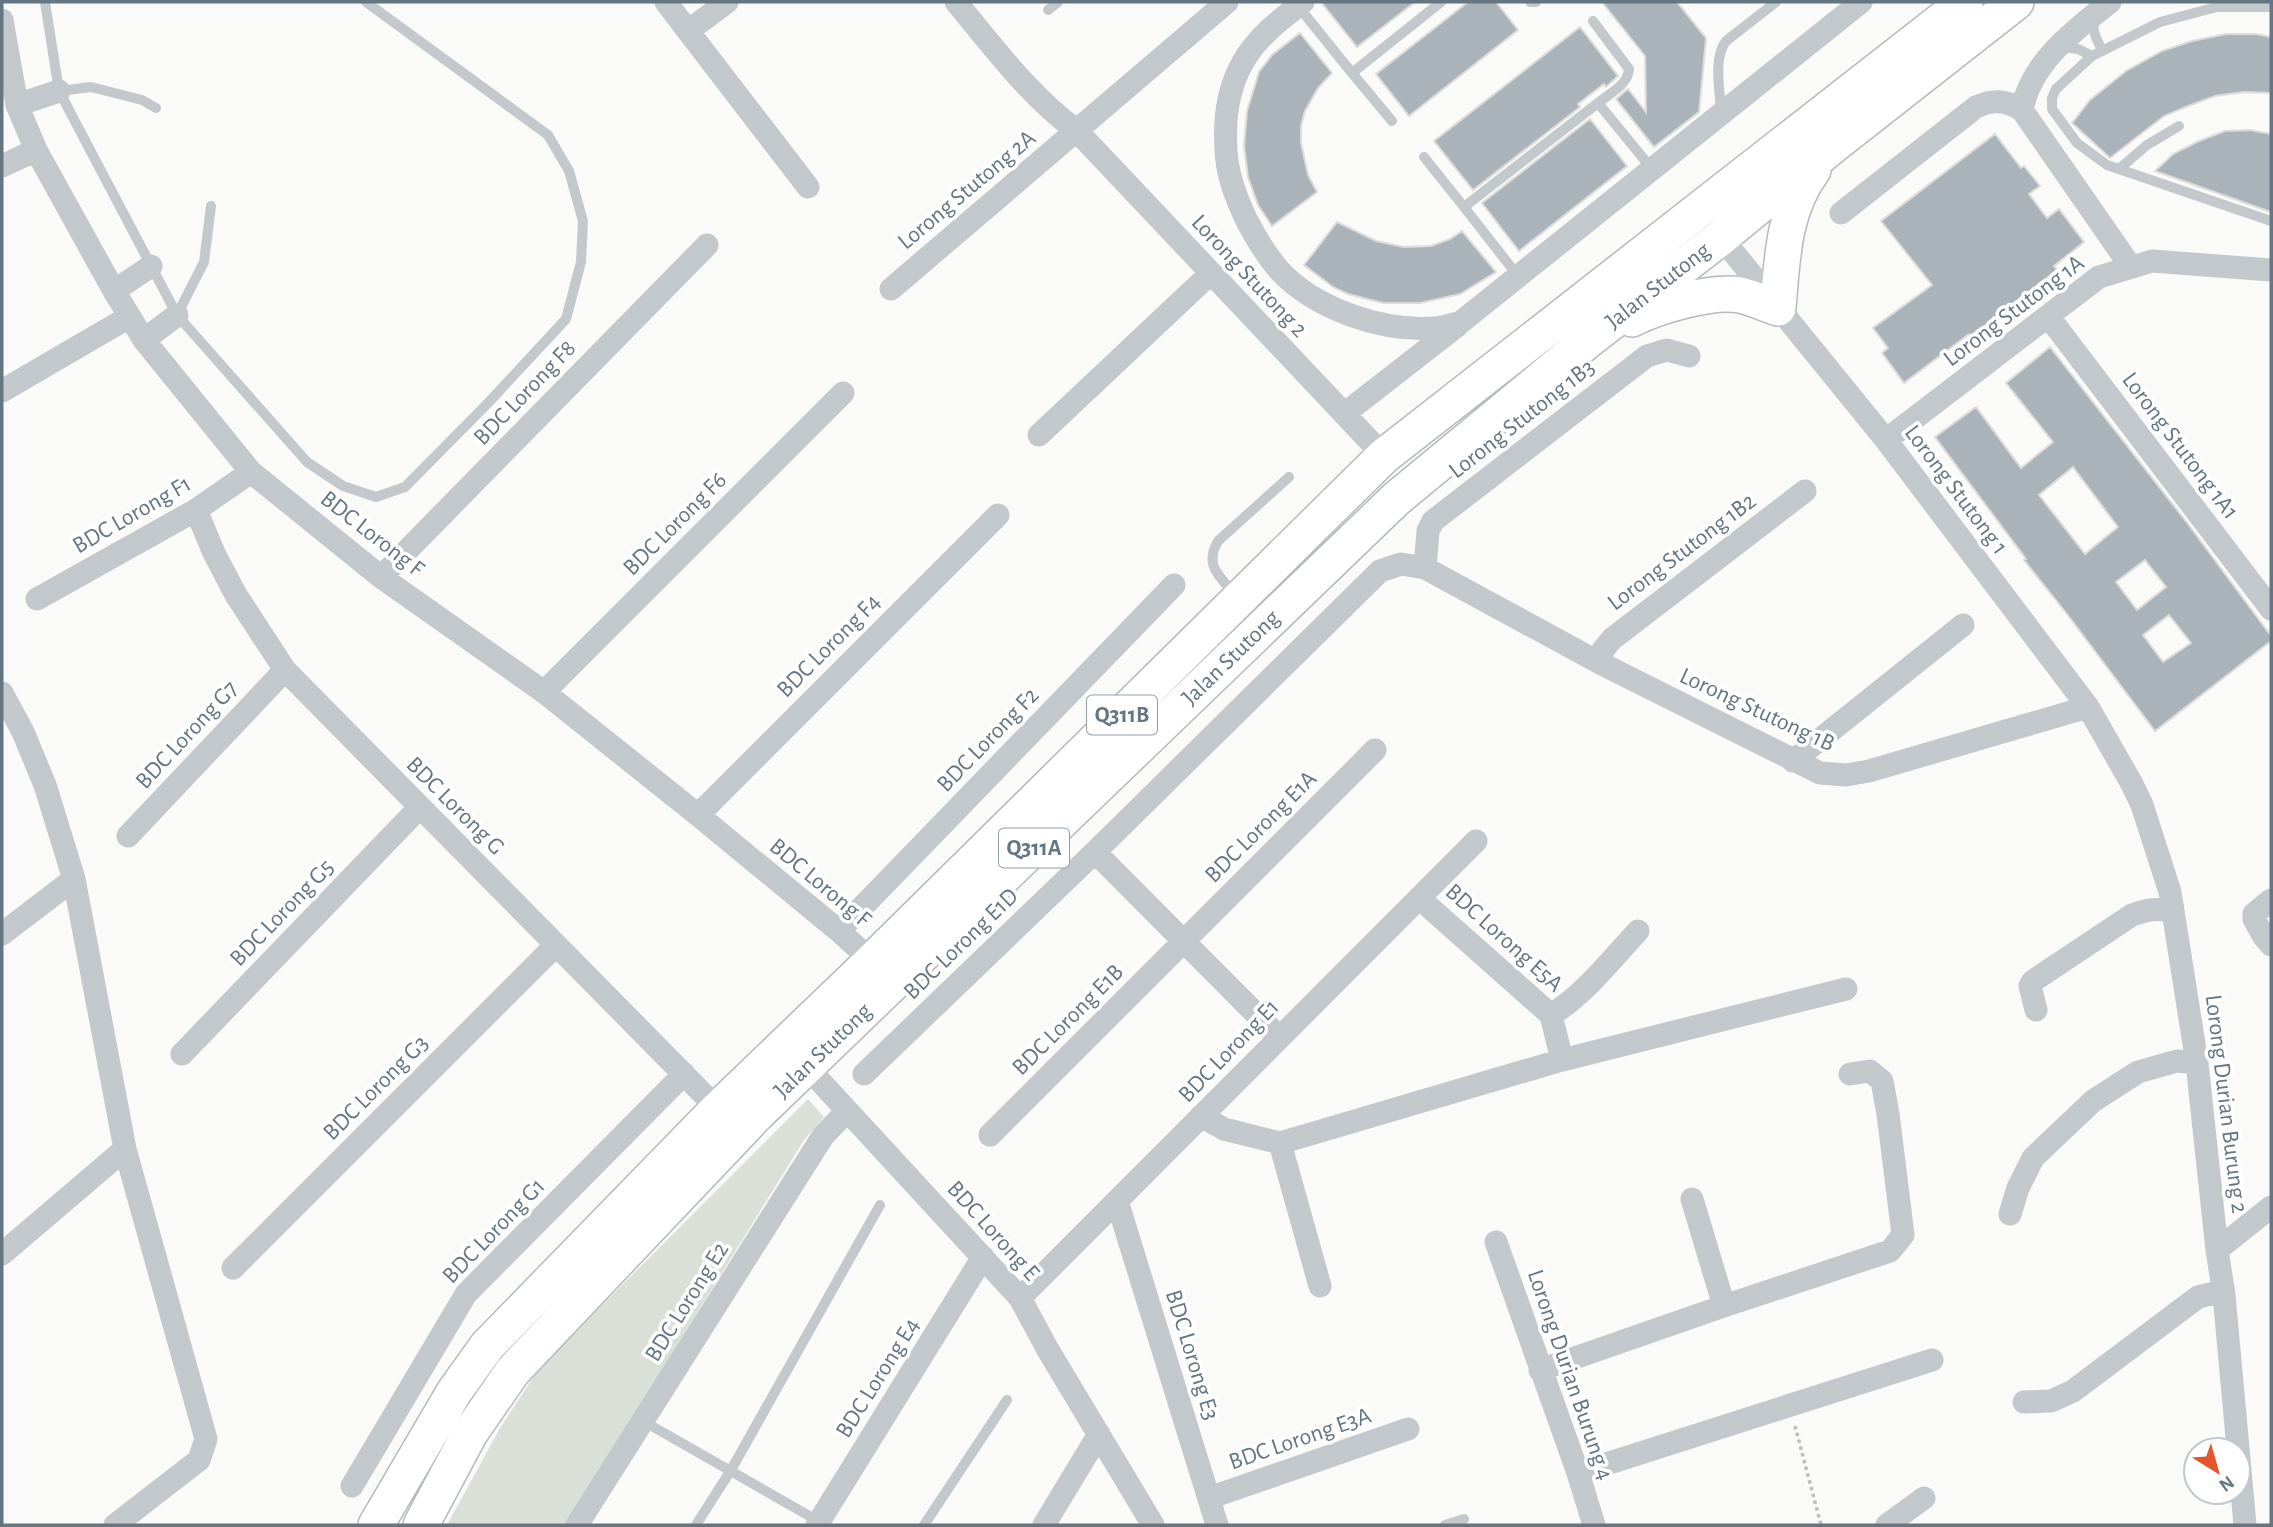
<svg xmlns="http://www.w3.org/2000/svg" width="2273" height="1527" font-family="'Alegreya Sans',sans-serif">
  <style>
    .green { fill: #dadfd7 }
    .building { fill: #aab3b9; stroke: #dcdcda; stroke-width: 2; fill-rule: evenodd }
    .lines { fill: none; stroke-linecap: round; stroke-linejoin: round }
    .primary-casing { stroke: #b5babe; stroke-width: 38 }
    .path { stroke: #bbbfc2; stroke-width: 3.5; stroke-dasharray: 3.5 3.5; stroke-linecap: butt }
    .lane { stroke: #c3c8cc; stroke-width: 10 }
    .street { stroke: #c3c8cc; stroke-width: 23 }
    .primary { stroke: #fff; stroke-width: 35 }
    .labels { text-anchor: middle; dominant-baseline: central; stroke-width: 7; stroke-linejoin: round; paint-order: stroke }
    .shield { fill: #fff; stroke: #939fa8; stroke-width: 2 }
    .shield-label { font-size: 23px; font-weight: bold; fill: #657683 }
    .street-label { font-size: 24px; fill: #657683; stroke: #fff }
  </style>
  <rect width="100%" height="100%" fill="#fafaf8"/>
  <path class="green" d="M808,1099L824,1117L804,1140L566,1525H447L500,1428L540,1367Z"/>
  <path class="building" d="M1321,2H1415L1357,47Z
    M1468,2H1496L1518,30L1409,116L1376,74Z
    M1602,2H1677L1706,38L1699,112L1654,147L1616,99L1628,89L1646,112L1645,56Z
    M1580,27L1618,76L1606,87L1604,84L1578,104L1580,107L1473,190L1434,141Z
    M1300,33L1332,73L1318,88L1305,111L1301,126V143L1308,175L1317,192L1272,226L1258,205L1248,177L1244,146L1247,111L1259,72L1272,55Z
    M2226,34H2256L2271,37V93L2244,92L2215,96L2188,106L2164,116L2110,158L2072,123L2090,100L2126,71L2162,51L2192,41Z
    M1590,119L1627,166L1519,251L1482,203Z
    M2250,130L2271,134V212L2155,171L2173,154L2199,141L2225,131Z
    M1995,134L2021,168L2024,166L2040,186L2029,194L2047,218L2059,209L2084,242L2054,266L2057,270L2017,301L2018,303L1970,336L1969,334L1904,383L1882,353L1888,348L1873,328L1932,285L1881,221Z
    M1337,222L1376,241L1404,247L1431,246L1450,239L1462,231L1496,272L1460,294L1420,303H1383L1348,294L1333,287L1304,265Z
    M2050,347L2188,524L2271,636V641L2155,731L2067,614L2024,560L2026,559L1935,437L1976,407L2021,468L2053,442L2006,383ZM2073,467L2118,527L2085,554L2039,495ZM2145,560L2166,587L2137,610L2116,582ZM2169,615L2191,643L2163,662L2143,635Z"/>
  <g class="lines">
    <g class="primary-casing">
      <path id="primary" d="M1632,319C1657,306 1712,290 1740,295C1753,298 1766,304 1778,308C1782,260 1783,210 1813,170
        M376,1525L454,1392L487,1346L718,1109L872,961L1384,456L1965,2
        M421,1525L470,1433L513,1371L756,1115L1396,499L1586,342L1719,239L1830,148L2016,2"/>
    </g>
    <path class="path" d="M1795,1426L1821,1525"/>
    <path class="lane" d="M45,2L59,91L177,315L307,462L343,486L376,497L405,487L489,402L566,319L581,262L583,221L569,171L548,135L366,2
      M1530,2H1536
      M1298,6L1352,73L1441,2
      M2271,7H2217L2160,22L2092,56L2056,89L2052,98V109L2077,143L2107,165L2271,221
      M1048,10L1058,2
      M2095,17C2091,30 2096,38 2102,50
      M1593,21L1629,69C1628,85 1610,93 1598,103
      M2062,47L2078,49L2092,56
      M1352,73L1392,121
      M59,91L91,87L142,100L156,108
      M1721,112C1720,90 1713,58 1726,41L1776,2
      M1424,157L1464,207
      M2119,169L2147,145L2179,126
      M1518,276L1464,207L1598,103L1652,169
      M177,315L204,262L211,206
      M1235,595C1219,575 1204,566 1218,541L1289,477
      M643,1421L820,1522
      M696,1525L731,1470L880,1205
      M924,1525L1007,1400
      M1445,1525L1464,1519"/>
    <path class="street" d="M666,2L688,31
      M727,2L688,31L808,187
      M956,2C995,49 1028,94 1077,131L1384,456
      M1303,2C1281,19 1257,37 1243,62C1228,88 1224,120 1226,150C1227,175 1236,198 1247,221C1256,238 1266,255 1279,270C1315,309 1382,332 1435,328C1443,328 1453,324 1461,322L1861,2
      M2,20L17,105L36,150L114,291L144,340L251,472L381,577L544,692L698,815L839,931L872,961
      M17,105L59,91
      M2022,110L2131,267
      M2,166L36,150
      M1841,213L1976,107C1993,99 2006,100 2022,110C2031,62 2074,31 2110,2
      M1719,239L1729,247L1886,440L2088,707L2132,784L2142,805L2170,892L2197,1063L2217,1250L2224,1295L2245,1525
      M891,289L1227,2
      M114,291L151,266
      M2048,316L2271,609
      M144,340L177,315
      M2,391L129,317
      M1344,414L1457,326
      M1039,435L1210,274
      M1886,440L2099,277L2152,261L2271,270
      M196,510L214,553L236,595L285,670L718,1109
      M1425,568L1428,531L1433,521L1647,356L1667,350L1689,356
      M381,577L707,245
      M37,599L196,510L251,472
      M1600,663L1603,650L1612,639L1805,491
      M544,692L843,393
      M2,693L23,732L45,785L74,879L125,1149L206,1439L199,1460L115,1525
      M1793,761L1963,625
      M698,815L998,515
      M128,836L285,670
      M1095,852L1279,1037
      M1419,898L1551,1015L1562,1060
      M2271,900L2254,914V919L2264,937L2271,945
      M839,931L1174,585
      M2,934L74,879
      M2036,1010L2030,986L2033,981L2132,915C2146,910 2159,907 2173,912
      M1551,1015C1585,994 1611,960 1638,931
      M182,1054L419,808
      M807,1067L1020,1298L1048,1350L1153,1525
      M864,1074L1095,852L1380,571L1401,564L1425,568L1600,663L1820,773L1846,775L1869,771L2088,707
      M1201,1116L1224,1129L1280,1143L1562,1060L1846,989
      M990,1135L1375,750
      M1280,1143L1320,1286
      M1692,1199L1724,1306
      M1117,1201L1217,1525
      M2010,1214L2018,1188L2033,1158L2093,1101L2138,1072L2177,1061L2197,1063
      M1496,1242L1578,1473L1594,1525
      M2217,1250L2271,1207
      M2,1254L125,1149
      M233,1268L556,945
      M1020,1298L1476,841
      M1540,1370L1724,1306L1890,1251L1903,1235L1888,1114L1882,1081L1870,1071L1850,1074
      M2024,1402L2051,1401L2073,1391L2198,1297L2214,1293L2224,1295
      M1578,1473L1932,1360
      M352,1486L466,1294L684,1074
      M1209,1498L1408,1429
      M577,1525L823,1136L847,1111
      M817,1525L983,1257
      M1044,1525L1099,1434
      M1887,1525L1924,1498"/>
    <use href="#primary" class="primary"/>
  </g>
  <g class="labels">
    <g class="shield">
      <rect x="1087" y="695.5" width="70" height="39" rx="5"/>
      <rect x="999" y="828.5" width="70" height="39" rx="5"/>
    </g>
    <g class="shield-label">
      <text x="1122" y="715">Q311B</text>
      <text x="1034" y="848">Q311A</text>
    </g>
    <g class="street-label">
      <text transform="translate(967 190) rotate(-40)">Lorong Stutong 2A</text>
      <text transform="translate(1249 276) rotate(47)">Lorong Stutong 2</text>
      <text transform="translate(1658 286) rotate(-38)">Jalan Stutong</text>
      <text transform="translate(2014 311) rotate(-37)">Lorong Stutong 1A</text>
      <text transform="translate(525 393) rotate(-46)">BDC Lorong F8</text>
      <text transform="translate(1522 419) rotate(-38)">Lorong Stutong 1B3</text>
      <text transform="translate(2180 446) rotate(53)">Lorong Stutong 1A1</text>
      <text transform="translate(1956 490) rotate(53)">Lorong Stutong 1</text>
      <text transform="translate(132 515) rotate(-30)">BDC Lorong F1</text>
      <text transform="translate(675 524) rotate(-45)">BDC Lorong F6</text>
      <text transform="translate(372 534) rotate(38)">BDC Lorong F</text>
      <text transform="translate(1682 552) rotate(-37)">Lorong Stutong 1B2</text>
      <text transform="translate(829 646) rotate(-45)">BDC Lorong F4</text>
      <text transform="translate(1231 658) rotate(-44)">Jalan Stutong</text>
      <text transform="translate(1757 710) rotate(25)">Lorong Stutong 1B</text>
      <text transform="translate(187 735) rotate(-47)">BDC Lorong G7</text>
      <text transform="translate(988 740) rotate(-46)">BDC Lorong F2</text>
      <text transform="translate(455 806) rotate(45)">BDC Lorong G</text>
      <text transform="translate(1261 827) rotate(-45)">BDC Lorong E1A</text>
      <text transform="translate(820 883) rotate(40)">BDC Lorong F</text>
      <text transform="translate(282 913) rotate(-46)">BDC Lorong G5</text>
      <text transform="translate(1504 938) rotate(42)">BDC Lorong E5A</text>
      <text transform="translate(961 944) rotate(-44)">BDC Lorong E1D</text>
      <text transform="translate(1068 1020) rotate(-45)">BDC Lorong E1B</text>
      <text transform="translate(823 1051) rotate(-44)">Jalan Stutong</text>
      <text transform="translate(1229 1051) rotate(-46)">BDC Lorong E1</text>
      <text transform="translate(376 1088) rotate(-45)">BDC Lorong G3</text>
      <text transform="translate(2226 1104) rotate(83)">Lorong Durian Burung 2</text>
      <text transform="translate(494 1231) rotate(-46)">BDC Lorong G1</text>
      <text transform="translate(993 1231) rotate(48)">BDC Lorong E</text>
      <text transform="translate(687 1302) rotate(-58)">BDC Lorong E2</text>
      <text transform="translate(1192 1355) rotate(73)">BDC Lorong E3</text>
      <text transform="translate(1570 1375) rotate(71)">Lorong Durian Burung 4</text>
      <text transform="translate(878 1378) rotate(-58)">BDC Lorong E4</text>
      <text transform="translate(1300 1439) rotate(-19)">BDC Lorong E3A</text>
    </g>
  </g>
  <rect width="2273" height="1527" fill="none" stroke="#657683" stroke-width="7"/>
  <g transform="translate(2217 1471) rotate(143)"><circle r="33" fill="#ffffff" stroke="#c1c8cd" stroke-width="2"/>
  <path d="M0-5L12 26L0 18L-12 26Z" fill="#e4572e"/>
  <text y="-10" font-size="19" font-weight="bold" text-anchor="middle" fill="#657683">N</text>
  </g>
</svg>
